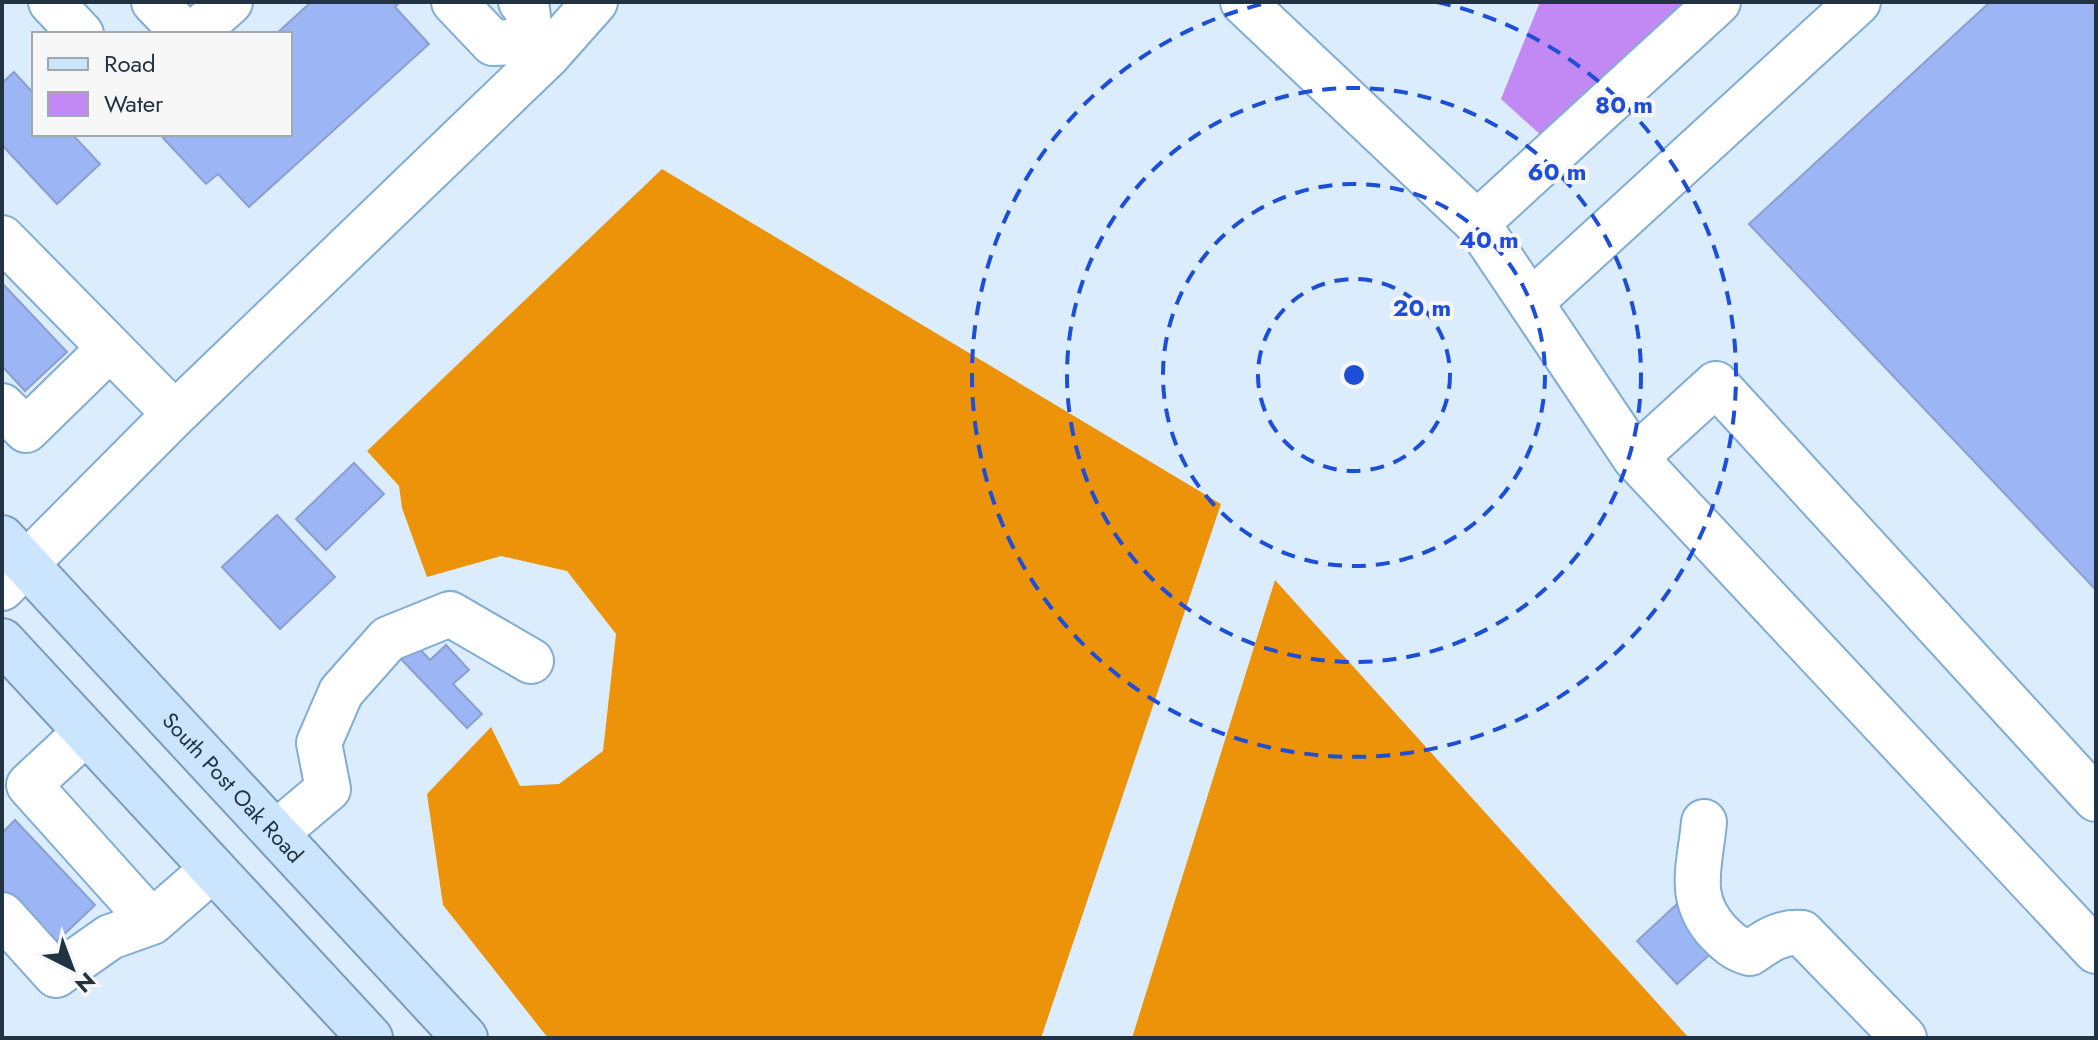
<svg xmlns="http://www.w3.org/2000/svg" width="2098" height="1040" font-family="Jost,sans-serif">
  <style>
    .forest { fill: #ec9309 }
    .water { fill: #c289f5 }
    .building { fill: #9bb5f5; stroke: #8b9fcf; stroke-width: 2 }
    .lines { fill: none; stroke-linecap: round; stroke-linejoin: round }
    .minor-casing { stroke: #81acd3; stroke-width: 48 }
    .major-casing { stroke: #789bbb; stroke-width: 48 }
    .minor { stroke: #fff; stroke-width: 44 }
    .major { stroke: #cae5fd; stroke-width: 44 }
    .ring { fill: none; stroke: #1d4ed8; stroke-width: 4; stroke-dasharray: 14 10 }
    .labels { text-anchor: middle; dominant-baseline: central; stroke-width: 8; stroke-linejoin: round; paint-order: stroke }
    .street-label { font-size: 22px; fill: #213343; stroke: #f7f7f7 }
    .centre { fill: #1d4ed8; stroke: #f7f7f7; stroke-width: 4 }
    .ring-label { font-size: 24px; text-anchor: middle; font-weight: bold; fill: #1d4ed8; stroke: #f7f7f7; stroke-width: 8; stroke-linejoin: round; paint-order: stroke }
  </style>
  <rect width="100%" height="100%" fill="#dbecfd"/>
  <path class="forest" d="M662,169L1221,504L1041,1038H548L443,905L427,794L491,727L520,786L559,784L603,751L616,634L567,571L501,556L427,577L402,508L399,486L367,451Z
    M1275,580L1689,1038H1132Z"/>
  <path class="water" d="M1540,2H1689L1544,138L1501,99Z"/>
  <path class="building" d="M311,2H400L395,7L429,44L249,207L218,174L206,184L163,138L167,134H290V34H276Z
    M1990,2H2096V590L1749,224Z
    M14,72L34,94V134H72L100,164L57,204L2,145V83Z
    M2,283L67,352L25,391L2,366Z
    M354,463L384,494L326,550L296,519Z
    M277,515L335,577L280,629L222,567Z
    M415,644L430,660L446,645L469,670L453,684L482,714L467,728L400,658Z
    M15,820L95,905L54,944L2,891V833Z
    M1676,905L1717,948L1677,984L1637,941Z"/>
  <g class="lines">
    <g class="minor-casing">
      <path id="minor" d="M51,2L81,34
        M154,2L185,34
        M454,2L493,43L531,41
        M521,2L527,9L531,41L547,56
        M1243,2L1477,223L1635,458L2096,951
        M194,34L230,2
        M1477,223L1718,2
        M2,238L175,414
        M1531,302L1858,2
        M2,406L26,430L110,348
        M1635,458L1716,384L2096,799
        M2,588L175,414L547,56L595,2
        M86,732L29,785L152,922L213,869
        M1704,822C1700,867 1686,898 1719,933C1729,943 1737,950 1750,953C1767,941 1781,931 1802,933L1904,1038
        M276,833L328,789L319,743L341,692L388,639L450,614L531,661
        M2,915L56,975L110,937L152,922"/>
    </g>
    <g class="major-casing">
      <g id="major">
        <path id="s1" d="M2,538L465,1038"/>
        <path d="M2,641L370,1038"/>
      </g>
    </g>
    <use href="#minor" class="minor"/>
    <use href="#major" class="major"/>
  </g>
  <g class="ring">
    <circle cx="1354" cy="375" r="96"/>
    <circle cx="1354" cy="375" r="191"/>
    <circle cx="1354" cy="375" r="287"/>
    <path d="M1437 2A382 382 0 1 1 1271 2"/>
  </g>
  <g class="labels">
    <g class="street-label">
      <text stroke="none"><textPath href="#s1" startOffset="340">South Post Oak Road</textPath></text>
    </g>
  </g>
  <circle cx="1354" cy="375" r="12" class="centre"/>
  <g class="ring-label">
    <text x="1624" y="113">80 m</text>
    <text x="1557" y="180">60 m</text>
    <text x="1489" y="248">40 m</text>
    <text x="1422" y="316">20 m</text>
  </g>
  <rect width="2098" height="1040" fill="none" stroke="#213343" stroke-width="8"/>
  <rect x="32" y="32" width="260" height="104" fill="#f7f7f7" stroke="#a1a9af" stroke-width="2"/>
  <rect x="48" y="58" width="40" height="12" fill="#cae5fd" stroke="#a1a9af" stroke-width="2"/>
  <text x="104" y="72" font-size="24" fill="#213343">Road</text>
  <rect x="48" y="92" width="40" height="24" fill="#c289f5" stroke="#a1a9af" stroke-width="2"/>
  <text x="104" y="112" font-size="24" fill="#213343">Water</text>
  <g transform="translate(72 968) rotate(138)" stroke="#f7f7f7" stroke-width="6" paint-order="stroke">
  <path d="M0-6L14 30L0 20L-14 30Z" fill="#213343"/>
  <text y="-12" font-size="22" font-weight="bold" text-anchor="middle" fill="#213343">N</text>
  </g>
</svg>
